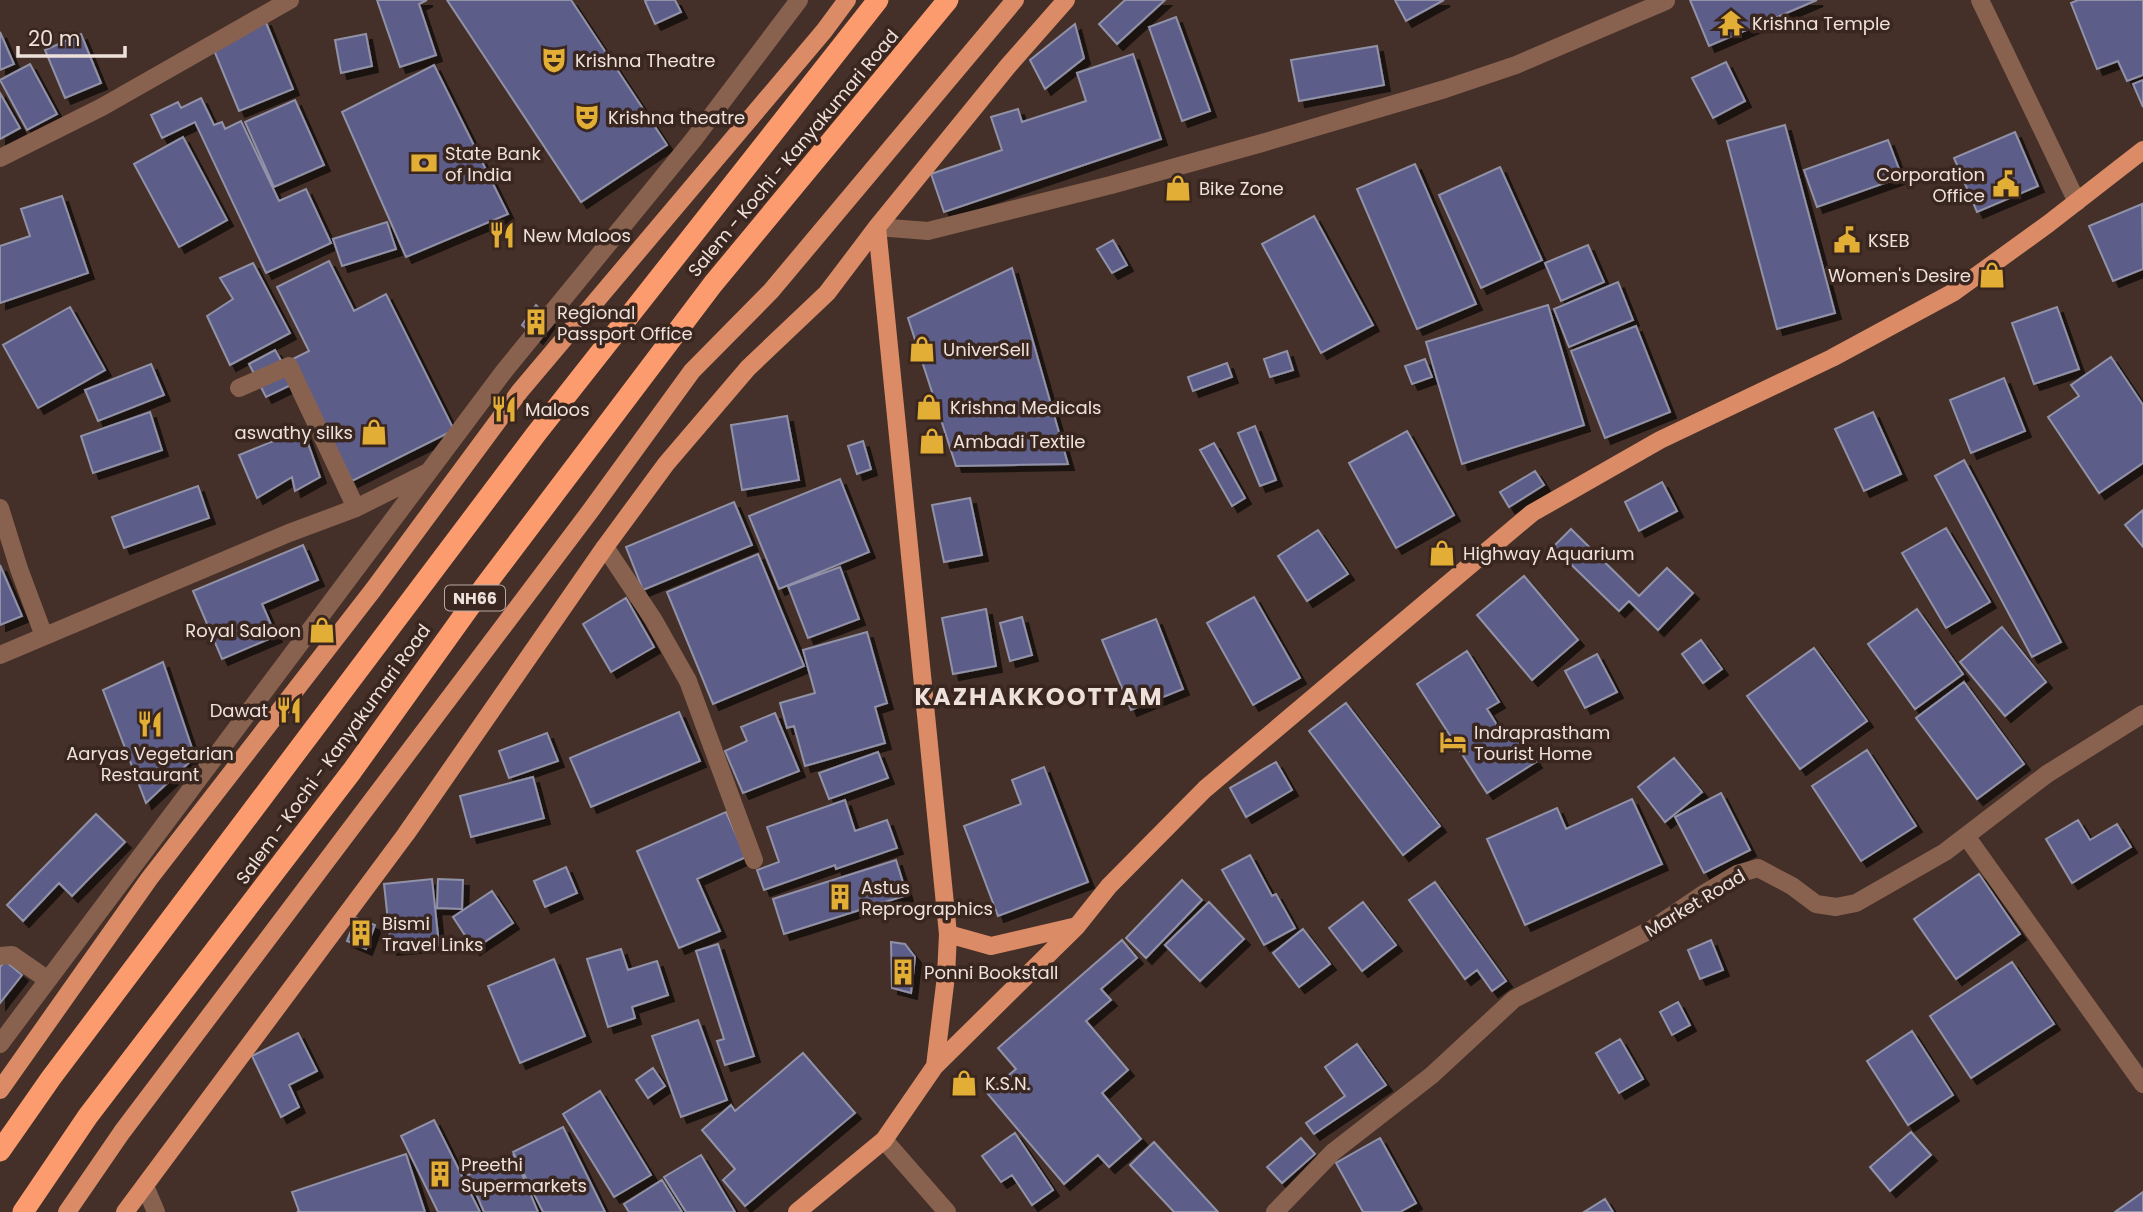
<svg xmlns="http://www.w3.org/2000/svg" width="2143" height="1212" font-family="Poppins,sans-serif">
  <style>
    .building { fill: #5d5d8a; stroke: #9192a7; stroke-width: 2; filter: url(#shadow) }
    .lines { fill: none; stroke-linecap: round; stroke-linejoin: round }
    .minor { stroke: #89624f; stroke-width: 18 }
    .major { stroke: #db8b65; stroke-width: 18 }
    .highway { stroke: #fc9b6d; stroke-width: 21 }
    .labels { text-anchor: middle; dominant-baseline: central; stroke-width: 7; stroke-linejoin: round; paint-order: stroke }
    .shield { fill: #39261f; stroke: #b8a9a3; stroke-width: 2 }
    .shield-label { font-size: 16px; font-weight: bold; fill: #eee1dc }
    .poi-label { font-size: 18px; fill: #eee1dc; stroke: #39261f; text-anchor: start }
    .street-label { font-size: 18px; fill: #eee1dc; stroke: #39261f }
    .district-label { font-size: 24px; font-weight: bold; letter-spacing: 2px; fill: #eee1dc; stroke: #39261f }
  </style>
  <defs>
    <filter id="shadow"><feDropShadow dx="6" dy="6" stdDeviation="0" flood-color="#0009"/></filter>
  </defs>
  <rect width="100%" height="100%" fill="#443029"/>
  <path class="building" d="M377,0H427L419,4L436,55L400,67Z
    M447,0H571L667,145L581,202Z
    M648,0H675L681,12L655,24L645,1Z
    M1125,0H1165L1117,44L1099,24Z
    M1395,0H1444L1406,21Z
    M1690,0H1817L1709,46Z
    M2078,0H2143V75L2127,81L2118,61L2097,69L2071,3Z
    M1176,17L1210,111L1182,121L1149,27Z
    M265,20L293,89L239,111L211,43Z
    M1075,24L1084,58L1045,89L1030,60Z
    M0,32L14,64L0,70Z
    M81,34L101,83L65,98L45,50Z
    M366,34L372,66L341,73L335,40Z
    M1377,46L1384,85L1299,101L1291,60Z
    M1133,54L1161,139L944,212L931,174L1002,150L991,117L1018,109L1022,122L1086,101L1077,73Z
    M1726,62L1745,101L1713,118L1692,78Z
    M30,64L57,114L27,130L0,80Z
    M434,65L508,214L406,257L342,112Z
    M2143,80V107L2133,84Z
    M0,93L20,128L0,139Z
    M201,98L214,125L222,122L225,129L241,121L279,201L306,189L331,243L266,273L195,122L162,138L151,115L178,102L181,108Z
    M295,100L324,165L274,187L245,122Z
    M1785,125L1835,313L1777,329L1727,141Z
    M2015,132L2038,186L1977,212L1954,158Z
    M183,137L227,220L179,247L134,164Z
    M1888,140L1902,177L1817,207L1804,170Z
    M1415,164L1476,304L1417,329L1357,189Z
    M1500,167L1542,260L1481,288L1439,195Z
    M62,196L88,273L0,303V246L30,236L21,209Z
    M2142,204L2143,269L2113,281L2089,226Z
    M1314,216L1373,325L1321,353L1262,244Z
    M387,222L396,249L342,266L333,239Z
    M1113,240L1127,265L1112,273L1097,249Z
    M1588,245L1604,282L1561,301L1545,263Z
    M329,261L354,311L386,294L454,430L352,481L301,380L266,397L249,364L275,350L283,364L309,351L277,287Z
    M253,263L290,333L230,365L207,316L233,299L220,278Z
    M1012,268L1068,464L956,466L908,318Z
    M1618,282L1633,320L1569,347L1554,309Z
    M536,305L550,320L537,338L522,325Z
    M1548,305L1584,425L1462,464L1426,342Z
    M70,307L105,370L38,408L3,345Z
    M2057,307L2079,369L2034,384L2012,323Z
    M1636,326L1670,412L1605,438L1571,351Z
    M1287,351L1293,370L1270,377L1264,359Z
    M2111,357L2143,405V463L2099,493L2048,417L2079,396L2071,385Z
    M1425,359L1432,377L1412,384L1405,366Z
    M1227,363L1232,377L1193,391L1188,377Z
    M151,364L164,395L98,421L85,390Z
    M2004,378L2025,431L1971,453L1950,400Z
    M150,412L162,450L93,473L81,436Z
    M1873,412L1901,474L1864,491L1835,429Z
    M787,416L799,480L742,490L731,425Z
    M1255,426L1276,480L1260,486L1238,433Z
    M303,429L320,477L295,491L292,477L257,498L239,455Z
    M1407,431L1454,515L1396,548L1349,463Z
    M863,441L871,469L857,474L848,446Z
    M1214,443L1245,498L1232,506L1200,450Z
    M1964,460L2061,642L2032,657L1935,476Z
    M1535,471L1544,485L1509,507L1500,492Z
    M840,479L869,552L779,589L749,516Z
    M1662,482L1677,511L1639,531L1625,502Z
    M198,486L209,518L124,548L112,517Z
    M970,498L982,555L944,562L932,505Z
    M734,502L752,545L643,590L626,547Z
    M2143,510V547L2125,525Z
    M1946,528L1990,602L1946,628L1902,553Z
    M1571,529L1639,596L1667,568L1693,593L1658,630L1629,601L1619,611L1553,547Z
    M1318,530L1348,574L1307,601L1278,556Z
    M303,545L318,580L262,604L276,636L222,659L193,591Z
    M758,554L804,666L713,704L667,592Z
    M0,565L22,616L0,625Z
    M840,567L859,619L808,638L788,586Z
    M1524,576L1578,640L1532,680L1477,615Z
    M1254,597L1300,678L1253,705L1207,623Z
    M626,598L654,647L611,672L583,624Z
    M986,609L996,666L953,674L942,618Z
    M1917,609L1963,674L1915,709L1868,644Z
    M1022,617L1032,655L1010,661L1000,623Z
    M1156,619L1183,689L1131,710L1102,640Z
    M2002,627L2046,682L2005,716L1960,662Z
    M867,632L887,703L875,707L885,743L805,766L794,726L787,728L780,703L815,693L803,650Z
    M1701,640L1722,669L1703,683L1682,654Z
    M1814,648L1867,721L1800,769L1747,696Z
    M1467,651L1499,702L1487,709L1504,736L1515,729L1536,762L1487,793L1417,684Z
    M1597,654L1617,692L1585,708L1565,671Z
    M163,662L195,757L146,803L103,690Z
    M1964,682L2024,764L1977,799L1916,718Z
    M1346,703L1440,826L1403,855L1309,731Z
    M679,712L700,761L591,807L570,758Z
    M775,713L799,771L743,793L725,751L747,741L741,727Z
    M547,733L558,761L509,778L499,751Z
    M1867,750L1916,826L1861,861L1812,786Z
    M878,752L888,778L829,799L819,773Z
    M1674,758L1702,792L1665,822L1638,787Z
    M1276,762L1292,790L1246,817L1230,788Z
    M1044,767L1088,882L998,916L964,826L1021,804L1012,780Z
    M533,777L544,818L471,837L460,796Z
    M1721,793L1750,850L1704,873L1675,817Z
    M1632,799L1662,864L1525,925L1487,839L1557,808L1566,829Z
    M845,800L855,831L887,820L897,848L836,869L835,865L764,890L757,870L779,862L767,827Z
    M726,812L746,857L697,879L720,931L679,948L637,851Z
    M96,814L125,842L72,896L59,883L23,921L7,905Z
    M2078,820L2090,840L2117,824L2131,847L2072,883L2046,839Z
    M1250,855L1272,896L1276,894L1295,928L1264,945L1222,870Z
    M896,860L907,895L784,934L773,899Z
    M566,867L577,893L545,907L534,881Z
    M1979,874L2020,934L1956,979L1914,919Z
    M432,879L439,945L391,949L384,884Z
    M438,879L463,880L462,909L437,908Z
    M1182,880L1202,900L1146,958L1126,938Z
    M1435,882L1506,981L1492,991L1477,970L1465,979L1409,900Z
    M492,891L513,923L474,949L453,917Z
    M1209,902L1244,939L1200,981L1165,945Z
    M1363,902L1396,945L1362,971L1329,928Z
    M356,918L375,925L366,949L347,941Z
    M1303,929L1330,964L1299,987L1273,953Z
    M1122,940L1137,958L1101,989L1111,1000L1086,1021L1128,1070L1102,1093L1141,1139L1109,1167L1098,1155L1064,1184L987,1093L1016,1069L998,1048Z
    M1711,940L1723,970L1700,979L1688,950Z
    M891,942L905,944L915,957L911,993L892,988Z
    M718,944L754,1056L725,1065L717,1041L724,1039L696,951Z
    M621,949L628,970L657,961L668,995L632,1007L635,1018L608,1027L587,959Z
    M554,959L585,1036L520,1063L488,986Z
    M5,961L22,975L0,1003V967Z
    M2012,962L2054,1024L1971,1078L1930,1016Z
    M1678,1002L1690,1025L1672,1035L1660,1012Z
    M698,1020L727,1100L681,1117L652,1036Z
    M1912,1031L1953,1095L1908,1125L1867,1061Z
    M298,1033L317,1071L289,1085L299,1107L281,1117L252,1056Z
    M1620,1039L1643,1079L1619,1093L1596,1053Z
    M1357,1044L1386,1085L1314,1134L1306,1123L1345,1096L1325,1067Z
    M803,1053L855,1113L745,1206L723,1180L735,1169L702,1130L731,1105L735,1111Z
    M653,1068L665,1086L648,1098L636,1080Z
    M600,1091L651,1175L614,1197L563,1114Z
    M434,1120L480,1212H438L401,1136Z
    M563,1127L605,1212H543L513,1152Z
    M1911,1132L1931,1155L1890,1191L1870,1167Z
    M1015,1133L1053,1190L1032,1205L1012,1175L1001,1182L982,1156Z
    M1301,1138L1315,1154L1282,1183L1267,1167Z
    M1380,1138L1416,1203L1400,1212H1363L1336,1163Z
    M1154,1142L1218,1212H1174L1130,1165Z
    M406,1154L425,1212H297L299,1211L292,1192Z
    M514,1155L538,1212H484L468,1175Z
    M701,1155L735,1212H686L664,1177Z
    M662,1180L682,1212H629L624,1204Z
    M2143,1192V1212H2115Z
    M1605,1199L1613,1212H1584Z"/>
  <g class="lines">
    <path class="minor" d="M1980,0L2077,202
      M0,158L102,107L290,0
      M877,227L928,231L1111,185L1262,143L1445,89L1516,65L1666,1
      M239,388L289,366L356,508
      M0,508L19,569L44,636
      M605,547L653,619L688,681L754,860
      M0,655L289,533L356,508L428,472
      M1966,836L2143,1084
      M0,956L12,955L48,980
      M0,1044L505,370L694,139L799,0
      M884,1140L947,1212
      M145,1186L156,1212
      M1275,1212L1333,1152L1432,1075L1514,999L1652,929L1705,893L1737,874L1758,868L1792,886L1816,904L1836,907L1856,903L1945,852L2047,774L2143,714"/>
    <path class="major" d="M877,227L948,934L946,976L935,1066
      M948,934L991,946L1077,926
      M0,1090L149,879L373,590L520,391L824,31L847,0
      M67,1212L122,1132L591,510L692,371L771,291L1015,0
      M125,1212L406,834L605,547L666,464L748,368L827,293L877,227L1008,66L1066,0
      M797,1212L884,1140L935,1066L1077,926L1109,886L1205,789L1532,513L1660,440L1832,358L1954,292L2048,224L2143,150"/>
    <path class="highway" d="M0,1151L51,1078L536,434L878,0
      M23,1212L88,1116L352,771L484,587L713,284L948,0"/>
  </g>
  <defs>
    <g id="temple-bare" transform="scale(2.1)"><path d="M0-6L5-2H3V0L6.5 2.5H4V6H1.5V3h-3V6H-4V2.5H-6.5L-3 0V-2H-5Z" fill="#e3ae35" stroke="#39261f" stroke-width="2.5" paint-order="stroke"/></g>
    <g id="theatre-bare" transform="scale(2.1)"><path d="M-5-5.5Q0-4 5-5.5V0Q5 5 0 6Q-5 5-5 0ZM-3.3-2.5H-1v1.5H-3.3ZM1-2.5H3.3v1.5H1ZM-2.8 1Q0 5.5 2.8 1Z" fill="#e3ae35" stroke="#39261f" stroke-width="2.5" paint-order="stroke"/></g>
    <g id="bank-bare" transform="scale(2.1)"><path d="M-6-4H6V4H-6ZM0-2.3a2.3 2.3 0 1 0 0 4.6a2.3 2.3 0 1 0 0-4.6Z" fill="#e3ae35" stroke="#39261f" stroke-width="2.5" paint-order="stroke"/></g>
    <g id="civic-bare" transform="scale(2.1)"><path d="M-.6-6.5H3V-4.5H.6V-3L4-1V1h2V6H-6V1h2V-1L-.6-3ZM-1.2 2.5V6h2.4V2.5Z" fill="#e3ae35" stroke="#39261f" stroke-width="2.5" paint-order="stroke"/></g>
    <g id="shop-bare" transform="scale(2.1)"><path d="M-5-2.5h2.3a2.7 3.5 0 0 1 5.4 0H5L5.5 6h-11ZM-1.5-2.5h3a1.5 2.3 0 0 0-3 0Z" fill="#e3ae35" stroke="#39261f" stroke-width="2.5" paint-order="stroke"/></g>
    <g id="restaurant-bare" transform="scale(2.1)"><path d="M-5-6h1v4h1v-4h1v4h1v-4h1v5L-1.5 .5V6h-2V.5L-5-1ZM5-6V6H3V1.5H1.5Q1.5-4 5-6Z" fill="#e3ae35" stroke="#39261f" stroke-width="2.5" paint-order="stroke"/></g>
    <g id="building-bare" transform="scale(2.1)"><path d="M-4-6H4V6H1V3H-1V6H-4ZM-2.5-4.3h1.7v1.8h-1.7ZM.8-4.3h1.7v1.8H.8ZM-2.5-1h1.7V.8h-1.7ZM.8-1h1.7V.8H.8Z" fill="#e3ae35" stroke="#39261f" stroke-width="2.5" paint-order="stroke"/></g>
    <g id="hotel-bare" transform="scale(2.1)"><path d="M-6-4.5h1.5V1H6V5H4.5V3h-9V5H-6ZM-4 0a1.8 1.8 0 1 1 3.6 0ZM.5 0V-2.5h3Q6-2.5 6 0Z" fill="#e3ae35" stroke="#39261f" stroke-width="2.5" paint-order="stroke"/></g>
  </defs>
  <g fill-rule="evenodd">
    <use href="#temple-bare" x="1731" y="23"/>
    <use href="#theatre-bare" x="554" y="60"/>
    <use href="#theatre-bare" x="587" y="117"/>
    <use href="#bank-bare" x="424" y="163"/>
    <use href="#civic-bare" x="2006" y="184"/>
    <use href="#shop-bare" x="1178" y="188"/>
    <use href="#restaurant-bare" x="502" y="235"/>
    <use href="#civic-bare" x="1847" y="240"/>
    <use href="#shop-bare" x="1992" y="275"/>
    <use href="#building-bare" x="536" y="322"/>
    <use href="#shop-bare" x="922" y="349"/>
    <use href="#shop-bare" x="929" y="407"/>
    <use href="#restaurant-bare" x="504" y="409"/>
    <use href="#shop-bare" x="374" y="432"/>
    <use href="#shop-bare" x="932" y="441"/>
    <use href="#shop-bare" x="1442" y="553"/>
    <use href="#shop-bare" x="322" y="630"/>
    <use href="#restaurant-bare" x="289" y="710"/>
    <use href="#restaurant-bare" x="150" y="724"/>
    <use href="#hotel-bare" x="1453" y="742"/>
    <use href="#building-bare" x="840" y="897"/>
    <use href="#building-bare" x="361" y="933"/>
    <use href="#building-bare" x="903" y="972"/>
    <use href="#shop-bare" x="964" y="1083"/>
    <use href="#building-bare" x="440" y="1174"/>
  </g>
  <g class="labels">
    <rect class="shield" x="445" y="585.5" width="60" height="25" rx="5"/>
    <g class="shield-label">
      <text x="475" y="598">NH66</text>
    </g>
    <g class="poi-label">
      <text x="1752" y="23">Krishna Temple</text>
      <text x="575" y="60">Krishna Theatre</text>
      <text x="608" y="117">Krishna theatre</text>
      <text x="445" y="153">State Bank<tspan x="445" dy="21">of India</tspan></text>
      <text x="1985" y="174" text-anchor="end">Corporation<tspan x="1985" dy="21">Office</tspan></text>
      <text x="1199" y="188">Bike Zone</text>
      <text x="523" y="235">New Maloos</text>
      <text x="1868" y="240">KSEB</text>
      <text x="1971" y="275" text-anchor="end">Women's Desire</text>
      <text x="557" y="312">Regional<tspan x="557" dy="21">Passport Office</tspan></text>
      <text x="943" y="349">UniverSell</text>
      <text x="950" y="407">Krishna Medicals</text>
      <text x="525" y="409">Maloos</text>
      <text x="353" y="432" text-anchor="end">aswathy silks</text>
      <text x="953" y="441">Ambadi Textile</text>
      <text x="1463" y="553">Highway Aquarium</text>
      <text x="301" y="630" text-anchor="end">Royal Saloon</text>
      <text x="268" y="710" text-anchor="end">Dawat</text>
      <text x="1474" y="732">Indraprastham<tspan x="1474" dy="21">Tourist Home</tspan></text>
      <text x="150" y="753" text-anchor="middle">Aaryas Vegetarian<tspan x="150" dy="21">Restaurant</tspan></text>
      <text x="861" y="887">Astus<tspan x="861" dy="21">Reprographics</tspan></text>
      <text x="382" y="923">Bismi<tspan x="382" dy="21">Travel Links</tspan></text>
      <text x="924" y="972">Ponni Bookstall</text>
      <text x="985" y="1083">K.S.N.</text>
      <text x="461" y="1164">Preethi<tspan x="461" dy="21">Supermarkets</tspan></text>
    </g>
    <g class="street-label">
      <text transform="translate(793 153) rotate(-50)">Salem - Kochi - Kanyakumari Road</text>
      <text transform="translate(333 754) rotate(-54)">Salem - Kochi - Kanyakumari Road</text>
      <text transform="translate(1695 903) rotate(-31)">Market Road</text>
    </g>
    <g class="district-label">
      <text x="1039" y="696">KAZHAKKOOTTAM</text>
    </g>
  </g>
  <path d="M18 46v10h107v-10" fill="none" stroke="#eee1dc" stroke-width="3.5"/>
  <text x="28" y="46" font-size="21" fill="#eee1dc" stroke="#39261f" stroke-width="5" paint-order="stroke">20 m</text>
</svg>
